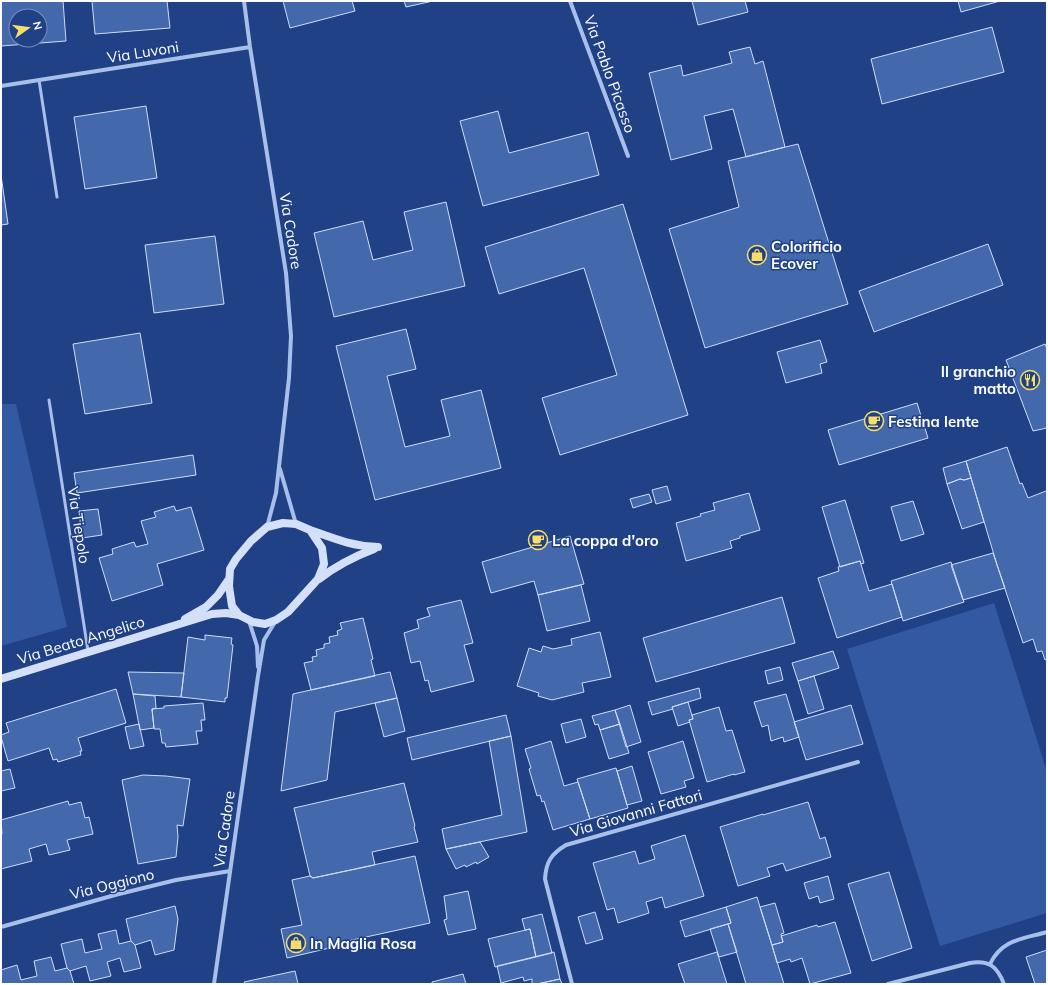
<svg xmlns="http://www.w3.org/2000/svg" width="1048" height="985" font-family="Mulish,sans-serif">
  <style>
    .green { fill: #3359a3 }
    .building { fill: #4468ac; stroke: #cddcf7; fill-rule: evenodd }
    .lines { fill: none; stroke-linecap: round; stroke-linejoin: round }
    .lane { stroke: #a8bfea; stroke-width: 3 }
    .street { stroke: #a8bfea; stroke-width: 4 }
    .secondary { stroke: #d4dff8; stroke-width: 8 }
    .labels { text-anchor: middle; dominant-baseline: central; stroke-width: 3; stroke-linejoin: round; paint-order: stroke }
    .street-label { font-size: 15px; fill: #fff; stroke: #204186 }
    .poi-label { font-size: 15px; font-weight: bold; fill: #fff; stroke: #204186; text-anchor: start }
  </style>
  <rect width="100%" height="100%" fill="#204186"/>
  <path class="green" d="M1,404H16L67,627L1,646Z
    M994,603L1047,772V913L940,946L847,649Z"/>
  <path class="building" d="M1,1H63L66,41L1,46ZM16,16H40V40H16Z
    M92,1H167L170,28L95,34Z
    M283,1H352L355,11L290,28Z
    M404,1H433L406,7Z
    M692,1H745L748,12L698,25Z
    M958,1H1000L961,12Z
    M992,27L1004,72L882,104L871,59Z
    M750,47L755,64L763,61L785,147L746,157L733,109L704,116L712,149L671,160L649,73L681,65L683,76L732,63L729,52Z
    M146,106L157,178L85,189L74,117Z
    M498,111L509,153L588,132L599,175L483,206L460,121Z
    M798,144L848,304L705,348L669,229L739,207L728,161Z
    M1,175L8,224L1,225Z
    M446,202L465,286L334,317L314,233L363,221L373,260L413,250L404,212Z
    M623,204L688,415L560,455L542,398L617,375L584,268L499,294L485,247Z
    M215,236L224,304L154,313L145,245Z
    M988,244L1003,285L874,332L859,291Z
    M406,329L416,369L387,376L405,447L450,436L441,400L481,390L501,468L375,500L336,346Z
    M140,333L152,403L85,414L73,344Z
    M820,340L827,362L820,364L822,373L786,383L777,352Z
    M1045,344L1047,349V428L1033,431L1006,360Z
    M917,403L928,438L839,465L828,430Z
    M1007,447L1020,484L1022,483L1028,498L1046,491L1047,492V659L1045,660L1042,651L1037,652L1033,639L1023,643L997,565L966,461Z
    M193,455L196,475L77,493L74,473Z
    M966,461L971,478L964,480L960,479L947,484L943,468Z
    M971,478L984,522L962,529L947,484L960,479L964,480Z
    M667,486L671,500L656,504L652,490Z
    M749,493L760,530L740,536V538L730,541L732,548L686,561L676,523L701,516L700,514L715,510L713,503Z
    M649,494L652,502L633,508L630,499Z
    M845,500L864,563L861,564L860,561L840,567L822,507Z
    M913,501L924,534L901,541L891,507Z
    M174,506L176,511L191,507L204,550L157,564L163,585L112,601L99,558L113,554L112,549L134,542L136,547L148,544L141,521L156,517L154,512Z
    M98,509L102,535L82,538L79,511Z
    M570,536L584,584L538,595L534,581L491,593L482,562Z
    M993,553L1005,588L963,600L951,565Z
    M860,561L869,591L892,584L902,617L837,638L818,578L839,571L838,567Z
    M951,562L964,602L903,621L891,581Z
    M581,585L590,621L547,631L538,595Z
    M782,597L795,643L656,682L643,638Z
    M461,600L473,643L464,645L474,681L431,692L428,680L425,681L420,661L411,663L404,633L419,628L417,620L430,616L427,608Z
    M363,618L373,659L371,660L375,676L311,690L304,663L313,661L312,657L317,656L316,650L324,648V644L330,643L329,637L338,635L337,631L342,629L340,623Z
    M600,632L611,677L582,683L584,692L552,700L538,696L539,693L517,686L529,648L541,652L543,646L553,649L572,645L571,639Z
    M205,635L232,638L231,644L233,645L227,698H225V702L181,697L188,637L205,640Z
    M833,651L839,668L798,681L792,663Z
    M780,667L783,680L768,684L765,671Z
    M128,672L184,673L181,697L133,694Z
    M390,672L397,698L335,712L327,780L281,791L293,694Z
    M814,676L824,709L808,714L798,681Z
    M699,688L701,698L672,707L673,709L652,715L648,702Z
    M116,689L126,723L78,738L82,751H80L81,755L58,762L57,759L53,760L49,748L8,761L1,737V735L9,732L6,723Z
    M133,694L155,696L156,708L152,709L154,728L140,730Z
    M786,694L799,737L784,742L783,737L771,741L768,725L762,727L754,702Z
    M397,698L405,731L384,737L375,703Z
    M688,702L693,719L689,720L690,722L678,726L672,707Z
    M203,703L205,720H201L202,731H196L198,744L166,747L165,743H162L160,729H154L152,709L164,708V706Z
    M630,705L641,742L626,747L615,710Z
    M851,705L863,744L806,760L794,722Z
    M719,707L726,731L732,730L745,772L734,775V774L707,782L689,720L693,719L692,715Z
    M615,710L620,724L600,730L598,724L595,725L592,716Z
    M506,715L511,736L412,760L407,738Z
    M581,719L586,737L566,743L561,724Z
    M139,724L144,746L130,749L125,727Z
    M620,724L629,753L609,759L600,730Z
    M511,736L527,832L446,849L442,829L502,815L489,741Z
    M551,741L564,786L578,782L590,819L553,830L544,801L542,802L540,795L537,796L529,769L531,768L525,749Z
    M683,741L694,778L684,781L686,787L661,794L648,752Z
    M632,766L642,801L627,805L617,771Z
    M616,768L628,808L590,819L577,779Z
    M10,769L15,788L1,791V771Z
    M143,775L166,776L190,779L183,826L177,825L178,837L176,857L138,864L122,780Z
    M404,783L415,826L414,827L418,842L372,852L375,865L313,878L310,876L294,808Z
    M68,801L69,805L81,802L85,818L89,817L93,834L67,840L70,850L49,855L46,844L29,849L32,861L1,869V834H2L1,820Z
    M808,802L820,839L825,837L831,857L786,871L783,863L767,868L770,876L738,886L720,827L763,814V815Z
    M685,835L704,896L665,908L662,897L646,902L649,913L618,923L614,908L607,910L593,863L635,851L639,864L655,859L651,846Z
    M480,842L489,857L477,864L476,862L466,867L465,865L456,869L446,849Z
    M415,856L430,923L334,944V947L287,958L281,929L302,925L292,880L310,876L313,878Z
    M889,872L912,948L872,961L848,884Z
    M828,876L834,899L820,903L818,896L809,899L804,883Z
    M468,891L476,929L448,935L444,920L447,919L444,896Z
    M757,897L760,907L784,984H746L728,924L731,923L726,907Z
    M775,903L784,933L781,934L783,942L772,945L760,907Z
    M175,906L178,919L174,950L155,955L151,940L135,945L131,941L126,919Z
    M726,907L731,923L685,937L680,921Z
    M595,912L603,939L586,944L578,917Z
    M542,914L552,953L536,957L530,929L525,930L522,919Z
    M835,922L851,973L810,984L802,958L791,962L790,959L777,963L772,945L783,942L781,936L817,925L818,927Z
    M728,924L737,952L719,957L710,929Z
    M530,929L536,957L495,967L488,939Z
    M116,930L119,944L131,941L135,945L141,968L124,972L120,958L107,962L111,976L90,981L86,966L70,971L67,968L61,944L82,939L85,953L102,949L98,934Z
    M1047,950V984H1035L1026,957Z
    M554,952L560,979L537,984H532V979L524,981L523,977L501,983L497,966Z
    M717,952L727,984H685L678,964Z
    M51,957L55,971L67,968L70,971L74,984H1V970L17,965L21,980L37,976L34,961Z
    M295,971L298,984H245L244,982Z
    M463,974L466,984H432V982Z
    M560,979L562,984H537Z"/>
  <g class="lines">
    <path class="lane" d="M39,80L57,197
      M49,400L88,651"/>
    <path class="street" d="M244,1L250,47L286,273L291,336L289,378L276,493L267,527
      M570,1L628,156
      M1,86L250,47
      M280,469L296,524
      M249,621L257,646L258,667
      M1,927L115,895L176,880L230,871
      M990,964C1002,939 1023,939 1047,932
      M214,984L258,676L264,640L275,622
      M572,984L545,879C546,862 551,854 566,845L858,762
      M888,984L970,963C989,960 997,966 1004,984"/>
    <path class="secondary" d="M283,523L296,524L310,530L322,548L324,564L318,579L288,612L276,620L265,624L253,622L239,615L232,606L229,586L230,569L236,559L251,541L267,527Z
      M310,530C335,539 352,546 378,547
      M319,579C337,565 353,557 374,549
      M185,619L206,607L218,595L229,579
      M1,679L212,614L226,613L239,615"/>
  </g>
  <defs>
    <g id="shop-ring" transform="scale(1)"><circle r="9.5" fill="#204186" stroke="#f8dd69" stroke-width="1.5"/><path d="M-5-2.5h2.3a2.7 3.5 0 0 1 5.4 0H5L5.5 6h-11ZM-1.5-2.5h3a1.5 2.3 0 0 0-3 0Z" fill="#f8dd69"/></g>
    <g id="restaurant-ring" transform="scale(1)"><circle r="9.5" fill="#204186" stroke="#f8dd69" stroke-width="1.5"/><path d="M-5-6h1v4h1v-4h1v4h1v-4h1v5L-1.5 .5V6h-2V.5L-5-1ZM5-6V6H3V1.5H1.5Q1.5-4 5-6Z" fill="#f8dd69"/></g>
    <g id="cafe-ring" transform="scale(1)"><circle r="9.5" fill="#204186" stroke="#f8dd69" stroke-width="1.5"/><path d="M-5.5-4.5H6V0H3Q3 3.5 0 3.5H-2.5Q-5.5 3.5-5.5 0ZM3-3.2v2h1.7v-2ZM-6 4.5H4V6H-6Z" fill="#f8dd69"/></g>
  </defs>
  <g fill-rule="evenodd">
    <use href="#shop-ring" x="757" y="255"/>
    <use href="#restaurant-ring" x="1030" y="380"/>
    <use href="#cafe-ring" x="874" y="421"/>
    <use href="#cafe-ring" x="538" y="540"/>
    <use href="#shop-ring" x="296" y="943"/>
  </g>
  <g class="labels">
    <g class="street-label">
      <text transform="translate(143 52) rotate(-9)">Via Luvoni</text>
      <text transform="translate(610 74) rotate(70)">Via Pablo Picasso</text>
      <text transform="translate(291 231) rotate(81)">Via Cadore</text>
      <text transform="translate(79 525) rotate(81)">Via Tiepolo</text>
      <text transform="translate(81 640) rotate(-17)">Via Beato Angelico</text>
      <text transform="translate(636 813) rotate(-16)">Via Giovanni Fattori</text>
      <text transform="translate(224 829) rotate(-82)">Via Cadore</text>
      <text transform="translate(112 884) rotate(-14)">Via Oggiono</text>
    </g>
    <g class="poi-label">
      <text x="771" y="246">Colorificio<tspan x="771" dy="17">Ecover</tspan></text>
      <text x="1016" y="371" text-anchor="end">Il granchio<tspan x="1016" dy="17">matto</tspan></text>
      <text x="888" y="421">Festina lente</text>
      <text x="552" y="540">La coppa d'oro</text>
      <text x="310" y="943">In Maglia Rosa</text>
    </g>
  </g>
  <rect width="1048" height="985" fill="none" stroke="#ffffff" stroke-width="4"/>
  <g transform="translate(28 28) rotate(76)"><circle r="19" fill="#204186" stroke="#798db6"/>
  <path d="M0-3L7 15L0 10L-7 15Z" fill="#f8dd69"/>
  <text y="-6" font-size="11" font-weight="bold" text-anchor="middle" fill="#ffffff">N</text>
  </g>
</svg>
